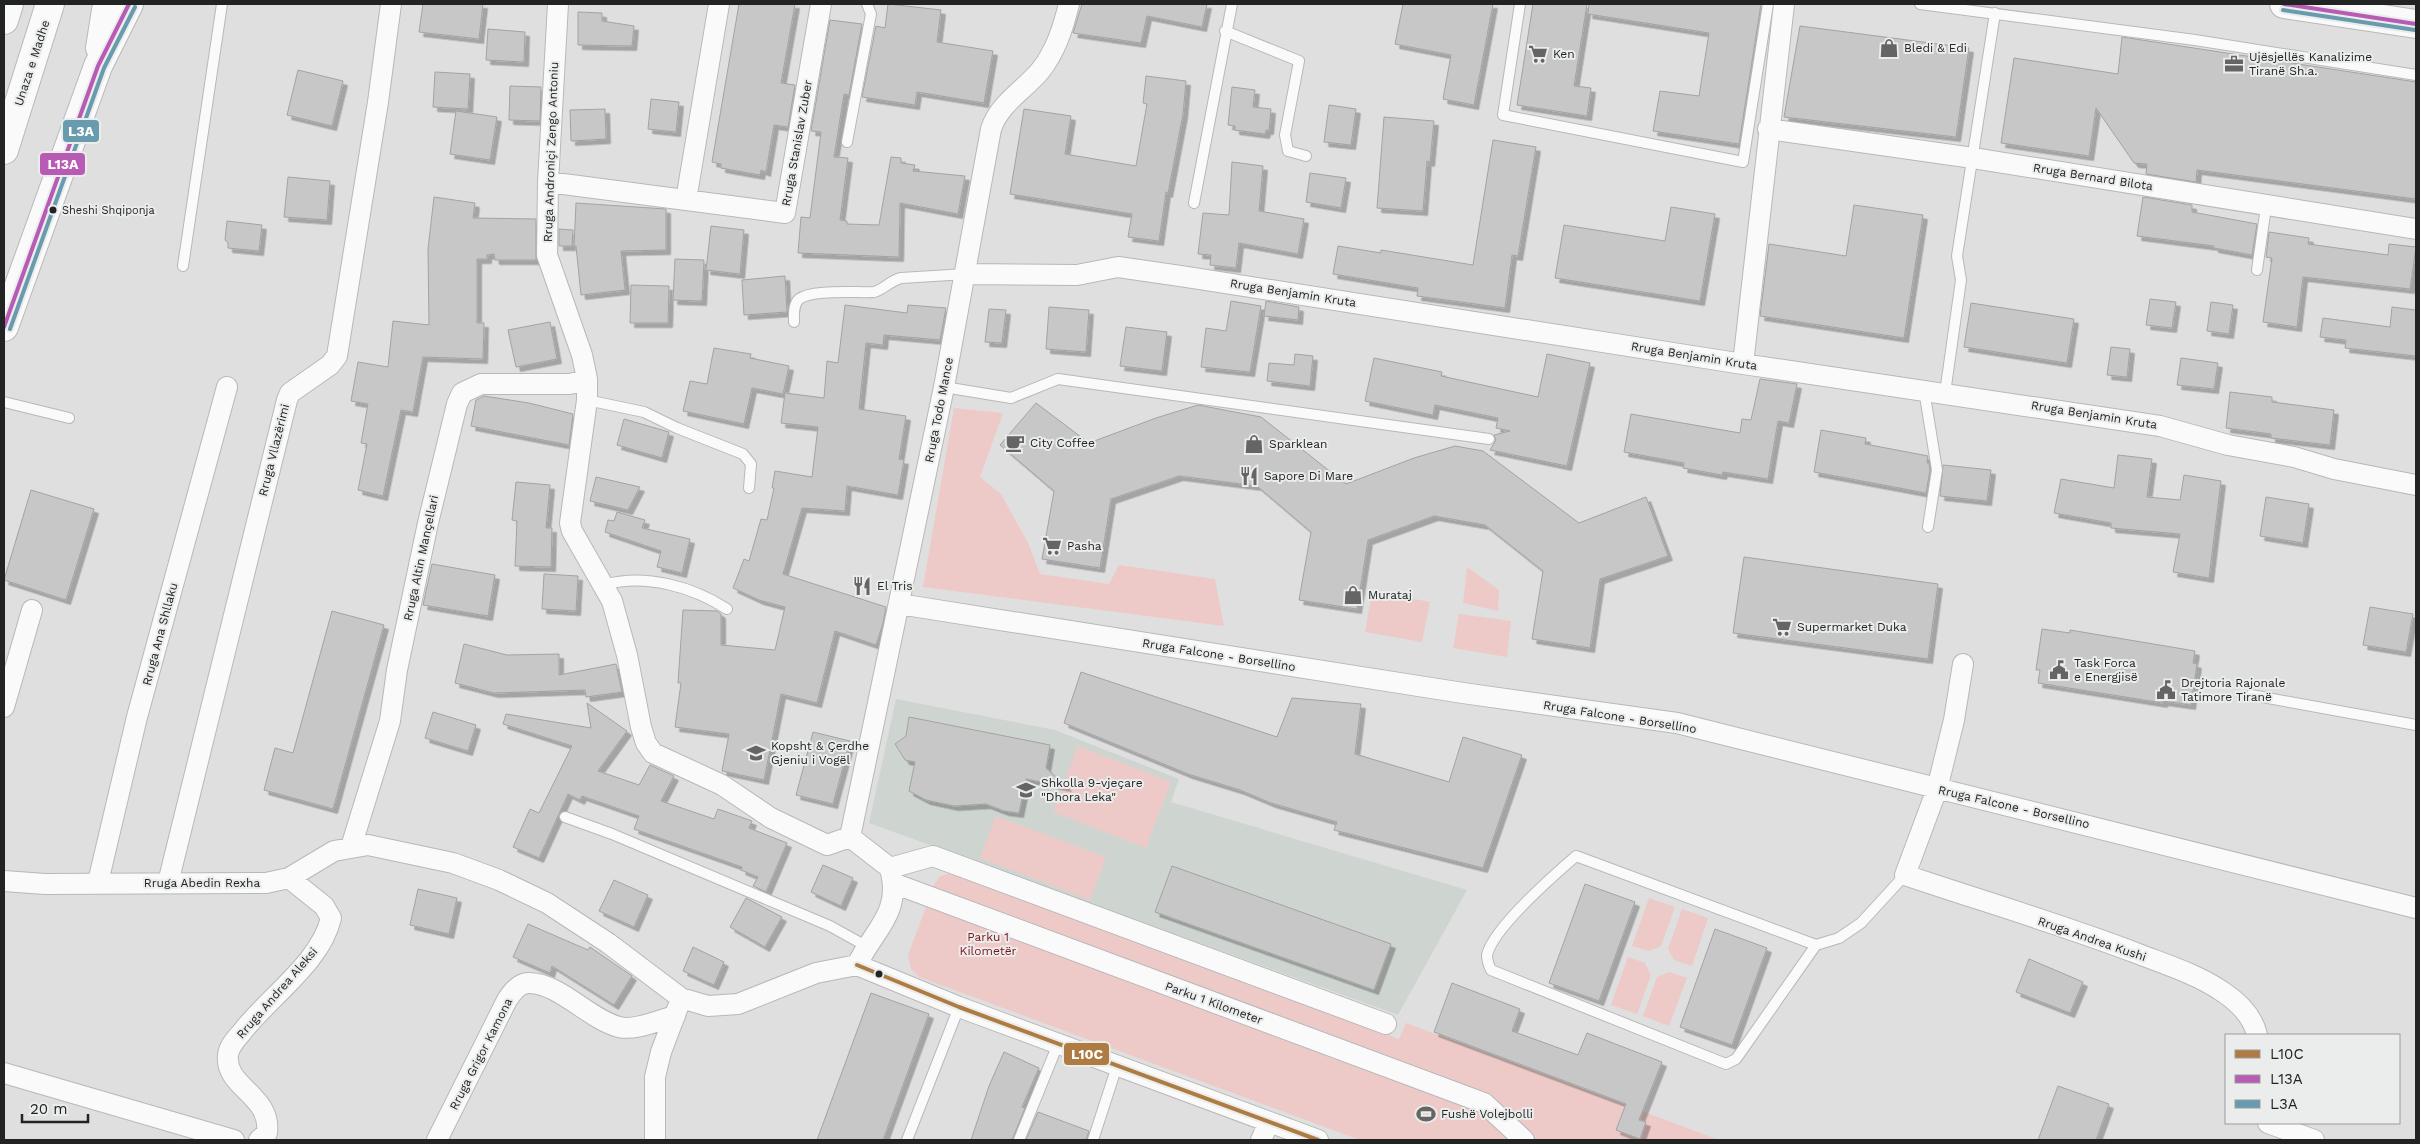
<svg xmlns="http://www.w3.org/2000/svg" width="2420" height="1144" font-family="'Work Sans',sans-serif">
  <style>
    .built { fill: #ced5d0 }
    .green { fill: #edcac7 }
    .building { fill: #c6c7c6; stroke: #a2a3a2; filter: url(#shadow) }
    .lines { fill: none; stroke-linecap: round; stroke-linejoin: round }
    .lane-casing { stroke: #b8b8b8; stroke-width: 12 }
    .street-casing { stroke: #b8b8b8; stroke-width: 22 }
    .secondary-casing { stroke: #b8b8b8; stroke-width: 30 }
    .primary-casing { stroke: #b8b8b8; stroke-width: 30 }
    .highway-casing { stroke: #b8b8b8; stroke-width: 30 }
    .lane { stroke: #fafafa; stroke-width: 10 }
    .street { stroke: #fafafa; stroke-width: 20 }
    .secondary { stroke: #fafafa; stroke-width: 28 }
    .primary { stroke: #fafafa; stroke-width: 28 }
    .highway { stroke: #fafafa; stroke-width: 28 }
    .bus-1-casing { stroke: #eaedeb; stroke-width: 8 }
    .bus-2-casing { stroke: #eaedeb; stroke-width: 8 }
    .bus-3-casing { stroke: #eaedeb; stroke-width: 8 }
    .bus-1 { stroke: #ae7c43; stroke-width: 4 }
    .bus-2 { stroke: #b75bb4; stroke-width: 4 }
    .bus-3 { stroke: #689bad; stroke-width: 4 }
    .bus-dot { fill: #222423; stroke: #eaedeb; stroke-width: 2 }
    .labels { text-anchor: middle; dominant-baseline: central; stroke-width: 4; stroke-linejoin: round; paint-order: stroke }
    .bus-label { font-size: 11px; fill: #222423; stroke: #eaedeb; text-anchor: start }
    .poi-label { font-size: 12px; fill: #222423; stroke: #eaedeb; text-anchor: start }
    .street-label { font-size: 12px; fill: #222423; stroke: #eaedeb }
    .park-label { font-size: 12px; fill: #7f101c; stroke: #eaedeb }
    .line-badge { stroke: #eaedeb; stroke-width: 2 }
    .badge-label { font-size: 14px; text-anchor: middle; font-weight: bold; fill: #fff }
  </style>
  <defs>
    <filter id="shadow"><feDropShadow dx="4.5" dy="4.5" stdDeviation="0" flood-color="#0004"/></filter>
  </defs>
  <rect width="100%" height="100%" fill="#dedfde"/>
  <path class="built" d="M896,699L1055,730L1179,779L1171,802L1467,890L1398,1015L869,823Z"/>
  <path class="green" d="M954,408L1003,413L980,477L1001,494L1028,543L1040,574L1109,584L1119,565L1215,579L1224,626L923,587Z
    M1467,567L1499,590L1498,611L1463,603Z
    M1372,591L1430,602L1422,642L1365,632Z
    M1459,614L1511,621L1507,657L1453,648Z
    M1078,746L1171,782L1146,848L1053,812Z
    M996,816L1106,857L1090,900L980,858Z
    M955,872L1399,1039L1406,1023L1719,1140H1360L919,977L911,969L908,955L935,883L940,876Z
    M1649,898L1675,907L1661,946L1649,951L1632,946Z
    M1682,909L1708,918L1692,966L1674,960L1668,949Z
    M1628,957L1645,963L1651,975L1637,1014L1611,1005Z
    M1669,972L1687,978L1669,1026L1643,1016L1657,977Z"/>
  <path class="building" d="M423,4H483L479,39L419,32Z
    M739,4H795L781,83L795,85L788,127L774,125L766,172L761,170L760,175L721,168V164L712,162Z
    M888,4L941,10L937,42L993,51L984,103L917,92L915,105L862,97L876,26L885,28Z
    M1082,4H1207L1202,27L1147,16L1141,43L1073,33Z
    M1403,4H1493L1474,105L1443,99L1451,55L1395,44Z
    M1533,4H1587L1574,86L1591,88L1587,116L1517,105Z
    M1589,4H1761L1739,144L1653,131L1660,91L1699,96L1709,33L1588,14Z
    M578,12L602,13V21L634,26L632,46L578,45Z
    M830,20L862,24L849,95L844,94L834,157L848,158L840,220L847,221V224L879,225L891,157L901,158V163L915,165L913,171L965,176L958,214L900,203L899,257L798,253L801,217L810,218L821,132L811,131Z
    M1800,26L1969,48L1956,137L1784,117Z
    M488,29L525,32L524,62L486,60Z
    M2122,37L2416,82V199L2197,170L2196,182L2146,174L2147,164L2134,163L2096,108L2089,156L2001,143L2014,58L2118,74Z
    M298,70L343,81L332,126L287,115Z
    M435,72L470,74L468,109L433,107Z
    M1146,76L1186,81L1183,114L1168,193L1166,192L1159,241L1128,237L1132,214L1010,194L1024,109L1071,116L1065,154L1136,166L1147,104L1143,103Z
    M510,86L541,87L540,121L509,120Z
    M1232,87L1255,90L1253,107L1271,109L1269,130H1266L1265,134L1235,130V126L1228,125Z
    M651,99L679,102L676,132L648,129Z
    M1329,105L1356,109L1351,145L1324,142Z
    M605,109L606,139L571,141L570,110Z
    M456,111L497,117L490,160L450,154Z
    M1384,117L1434,121L1430,162L1427,161L1423,211L1377,208Z
    M1493,140L1536,147L1518,256L1512,255L1505,308L1417,296L1418,288L1333,274L1338,246L1381,253V250L1473,265Z
    M1232,162L1263,166L1259,211L1304,219L1298,254L1239,243L1236,268L1210,265L1211,255L1198,254L1203,213L1229,215Z
    M1310,173L1346,178L1341,208L1306,202Z
    M288,177L330,181L327,220L284,217Z
    M434,197L475,203L473,218L536,219V260H495L494,254L487,255V259H477V323H484L483,359L423,357L413,412L401,410L383,496L358,490L367,444L361,443L368,404L351,401L358,362L388,367L393,321L429,325L428,249Z
    M2143,197L2192,205V212L2257,224L2252,255L2214,248V246L2137,236Z
    M576,203L666,209V250L621,251L625,290L581,295L576,246H574Z
    M1854,205L1923,215L1904,338L1760,316L1769,244L1846,256Z
    M1671,207L1715,214L1700,301L1555,278L1564,225L1665,241Z
    M227,221L262,225L259,251L228,248V243L225,240Z
    M711,226L744,230L740,274L706,270Z
    M559,229L573,230L572,246H559Z
    M2269,232L2309,238L2308,244L2388,255L2389,244L2416,247L2410,289L2303,277L2297,327L2263,322L2272,258L2266,257Z
    M675,259L704,260L702,301L673,300Z
    M785,276L787,312L744,315L742,280Z
    M631,285L669,286L668,323H630Z
    M2150,299L2176,302L2172,328L2146,325Z
    M1231,301L1261,306L1250,372L1201,367L1206,328L1226,331Z
    M1266,301L1299,307L1298,320L1264,316Z
    M2211,302L2233,305L2229,334L2207,331Z
    M1971,303L2074,319L2067,363L1964,347Z
    M845,305L907,313L908,305L946,308L940,340L884,335L883,345L866,343L859,409L906,416L899,459L904,460L898,495L847,486L845,511L802,508L783,574L886,607L883,623L876,645L835,631L817,703L781,694L764,780L722,771L729,734L675,727L681,683H678L683,610L717,611L721,614V645L775,650L785,607L759,600L733,588L744,559L749,561L761,519L767,520L774,488H772L775,471L812,477L818,427L781,423L785,393L824,398L827,361L838,363Z
    M1049,307L1089,310L1086,352L1046,349Z
    M2392,307L2416,310V356L2345,348L2346,340L2320,337L2323,318L2390,327Z
    M989,309L1006,310L1002,343L985,342Z
    M550,322L557,359L516,367L508,330Z
    M1126,327L1167,332L1162,371L1120,366Z
    M2111,347L2130,349L2127,377L2107,375Z
    M714,348L751,354L750,358L789,366L783,394L752,388L744,424L683,411L690,381L707,384Z
    M1295,354L1313,356L1310,386L1267,381L1269,363L1294,365Z
    M1547,354L1590,363L1567,466L1490,450L1496,440L1494,435L1510,431L1496,428L1498,418L1435,405L1433,415L1365,401L1374,358L1442,372L1441,376L1538,397Z
    M2181,358L2218,363L2214,389L2177,385Z
    M1760,379L1797,384L1789,423L1778,421L1768,479L1723,472L1722,475L1683,468L1684,463L1624,452L1631,414L1740,433L1742,419L1751,420Z
    M2230,392L2272,397V402L2334,410L2330,445L2271,438V434L2226,428Z
    M484,396L529,403L573,414L569,445L471,426L476,400Z
    M1036,403L1089,443L1156,418L1198,405L1261,417L1346,484L1414,458L1455,446L1483,451L1579,523L1646,497L1668,556L1600,579L1590,648L1532,639L1543,571L1485,525L1434,516L1368,540L1357,609L1299,600L1311,532L1257,486L1179,476L1111,499L1100,568L1042,559L1054,491L1000,445Z
    M624,419L669,432L662,458L617,445Z
    M1821,430L1866,438L1865,444L1928,456L1927,463H1929L1930,470L1926,493L1814,472Z
    M2118,455L2152,459L2147,497L2180,500L2184,475L2221,481L2209,578L2173,572L2180,534L2111,528V523L2054,513L2061,479L2114,488Z
    M1943,465L1991,470L1987,501L1940,496Z
    M596,477L640,487L628,510L590,501Z
    M516,482L550,485L546,528H552L551,567L515,566L517,521L512,520Z
    M31,490L94,509L66,600L4,580Z
    M2266,497L2309,504L2303,543L2260,536Z
    M617,512L645,520L642,528L690,539L682,573L657,567L661,551L605,532L608,520L614,521Z
    M1744,557L1938,584L1928,659L1733,633Z
    M432,564L495,575L488,616L423,605Z
    M544,574L578,576L576,611L542,609Z
    M2370,607L2413,614L2406,652L2363,645Z
    M332,611L384,625L333,809L264,790L275,748L293,753Z
    M2042,629L2070,633V630L2195,651L2193,663L2197,664L2191,705L2163,701V703L2038,683L2040,670H2036Z
    M464,644L507,655L559,654V675L616,664L622,692L586,697L585,690L494,693L455,683Z
    M1081,672L1277,737L1292,698L1361,704L1355,754L1449,782L1463,737L1522,755L1483,868L1334,830L1337,822L1271,803L1240,790L1188,774L1064,723Z
    M587,703L627,731L598,771L639,785L650,765L674,776L661,801L714,819L718,809L752,821L749,828L787,843L766,892L753,886L758,877L741,870L742,867L634,829L639,816L582,796L580,800L568,794L539,858L513,847L530,809L539,813L572,746L503,724L506,714L591,728Z
    M433,712L476,725L468,751L425,738Z
    M909,717L1050,745L1046,768L1067,787L1026,779L1019,813L1004,811L986,804L954,806L926,800L909,791L915,762L905,760L895,744L906,736Z
    M813,732L850,741L833,804L796,795Z
    M823,865L853,878L841,906L811,892Z
    M1172,866L1391,944L1374,990L1155,912Z
    M614,880L648,895L634,927L599,911Z
    M1585,884L1635,902L1599,1001L1549,983Z
    M418,889L457,898L449,934L410,925Z
    M746,898L782,917L765,947L730,927Z
    M528,924L588,950L590,947L632,976L614,1005L552,966L550,973L513,957Z
    M1715,929L1767,948L1732,1045L1680,1027Z
    M693,947L724,962L714,985L683,971Z
    M2029,959L2083,982L2070,1013L2016,992Z
    M1452,983L1520,1009L1512,1031L1578,1055L1587,1033L1662,1062L1639,1120L1646,1122L1640,1139L1616,1130L1626,1104L1434,1032Z
    M871,993L929,1014L883,1140H817Z
    M1004,1052L1039,1068L1022,1107L1025,1108L1012,1140H971L989,1086Z
    M2058,1086L2109,1104L2096,1140H2038Z
    M1038,1112L1089,1131L1086,1140H1026Z"/>
  <g class="lines">
    <g class="lane-casing">
      <path id="lane" d="M1520,4L1503,115L1743,162L1768,4
        M1920,4L2195,40L2416,75
        M1225,31L1299,61L1285,135L1288,151L1306,156
        M847,142L871,14L867,4
        M1194,203L1232,4
        M183,266L222,4
        M2257,270L2266,207
        M794,322C794,314 793,305 799,299C812,289 856,293 874,292C883,290 891,280 901,278L966,274
        M944,387L1011,398L1058,379L1489,439
        M1924,390L1937,470L1928,527
        M1945,393L1961,280L1957,256L1995,13
        M587,400L644,412L677,428L743,454L751,464L749,488
        M4,402L69,418
        M604,585C645,573 693,587 727,609
        M2251,695L2416,725
        M565,817L612,834L830,926L866,946
        M1816,945L1736,1059L1726,1064L1491,970C1489,966 1487,959 1487,955C1493,928 1554,875 1576,856L1816,945L1839,938L1861,923L1905,875
        M907,1140L959,1007
        M1019,1140L1058,1044
        M1093,1140L1117,1066"/>
    </g>
    <g class="street-casing">
      <path id="street" d="M558,4L548,182L547,255L582,355L587,379V400L570,523L572,531L612,601L627,655L641,727L646,743L653,753L722,785L771,818L827,845L850,837
        M1768,129L1973,158L2416,229
        M548,182L785,213L821,4
        M686,200L719,4
        M966,274L1077,275L1118,267L1187,277L1743,364L2160,426L2228,445L2294,457L2334,469L2416,485
        M1743,364L1784,4
        M899,604L1463,693L1677,723L2416,908
        M1963,664L1954,720L1937,789L1905,875C1982,901 2060,924 2136,953C2164,964 2197,974 2223,992C2238,1002 2253,1017 2257,1035
        M4,707L32,610
        M850,837L944,387L991,129C999,104 1024,90 1040,71C1056,51 1063,28 1069,4
        M850,837L890,868
        M351,847L390,721L397,670L428,523L457,404L462,393L481,384H570L587,379
        M890,868L933,856L1386,1024
        M4,881L45,884L266,883L289,878L334,851L368,845L453,863L499,880L547,903L608,943L681,998L708,1006L738,1004L816,973L857,965
        M98,882L137,717L227,387
        M168,883L287,400L290,393L330,365L337,356L378,102L391,4
        M893,883L1484,1103L1524,1140
        M857,965L959,1007L1318,1140
        M857,965C872,932 901,914 891,873
        M4,1073L234,1140
        M2268,1123L2314,1140
        M259,1140L267,1133C272,1095 224,1087 228,1055C229,1046 236,1039 242,1032C269,997 321,962 331,918L324,906L289,878
        M437,1140L507,1000C512,992 520,982 530,983C560,984 589,1019 619,1027C635,1031 659,1020 675,1016
        M655,1140V1077L661,1052L678,1007
        M1261,1140L1269,1122"/>
    </g>
    <g class="secondary-casing">
      <path id="secondary" d="M100,48L107,4
        M4,327L98,66L129,4"/>
    </g>
    <g class="primary-casing">
      <path id="primary" d="M2284,4L2416,24"/>
    </g>
    <g class="highway-casing">
      <path id="highway" d="M4,20L9,4
        M4,150L50,4"/>
    </g>
    <use href="#lane" class="lane"/>
    <use href="#street" class="street"/>
    <use href="#secondary" class="secondary"/>
    <use href="#primary" class="primary"/>
    <use href="#highway" class="highway"/>
    <g class="bus-1-casing">
      <path id="bus-1" d="M857,965L959,1007L1318,1140"/>
    </g>
    <g class="bus-2-casing">
      <path id="bus-2" d="M2284,4L2416,24
        M4,327L98,66L129,4"/>
    </g>
    <g class="bus-3-casing">
      <path id="bus-3" d="M2283,10L2415,30
        M10,329L104,68L135,7"/>
    </g>
    <use href="#bus-1" class="bus-1"/>
    <use href="#bus-2" class="bus-2"/>
    <use href="#bus-3" class="bus-3"/>
  </g>
  <defs>
    <g id="shop-bare" transform="scale(1.5)"><path d="M-5-2.5h2.3a2.7 3.5 0 0 1 5.4 0H5L5.5 6h-11ZM-1.5-2.5h3a1.5 2.3 0 0 0-3 0Z" fill="#646564" stroke="#eaedeb" stroke-width="2.5" paint-order="stroke"/></g>
    <g id="supermarket-bare" transform="scale(1.5)"><path d="M-6-5.5h2.5l.6 2H6L4.5 2H-2.5L-4.4-4H-6ZM-1.5 3.2a1.3 1.3 0 1 0 .1 0ZM3 3.2a1.3 1.3 0 1 0 .1 0Z" fill="#646564" stroke="#eaedeb" stroke-width="2.5" paint-order="stroke"/></g>
    <g id="office-bare" transform="scale(1.5)"><path d="M-6-3h4V-5.5h4V-3h4V5H-6ZM-1-4.5V-3h2v-1.5ZM-6 0V1H6V0Z" fill="#646564" stroke="#eaedeb" stroke-width="2.5" paint-order="stroke"/></g>
    <g id="cafe-bare" transform="scale(1.5)"><path d="M-5.5-4.5H6V0H3Q3 3.5 0 3.5H-2.5Q-5.5 3.5-5.5 0ZM3-3.2v2h1.7v-2ZM-6 4.5H4V6H-6Z" fill="#646564" stroke="#eaedeb" stroke-width="2.5" paint-order="stroke"/></g>
    <g id="restaurant-bare" transform="scale(1.5)"><path d="M-5-6h1v4h1v-4h1v4h1v-4h1v5L-1.5 .5V6h-2V.5L-5-1ZM5-6V6H3V1.5H1.5Q1.5-4 5-6Z" fill="#646564" stroke="#eaedeb" stroke-width="2.5" paint-order="stroke"/></g>
    <g id="civic-bare" transform="scale(1.5)"><path d="M-.6-6.5H3V-4.5H.6V-3L4-1V1h2V6H-6V1h2V-1L-.6-3ZM-1.2 2.5V6h2.4V2.5Z" fill="#646564" stroke="#eaedeb" stroke-width="2.5" paint-order="stroke"/></g>
    <g id="school-bare" transform="scale(1.5)"><path d="M0-5L7-2L0 1L-7-2ZM-4 1L0 2.5L4 1V4Q0 6-4 4Z" fill="#646564" stroke="#eaedeb" stroke-width="2.5" paint-order="stroke"/></g>
    <g id="stadium-bare" transform="scale(1.5)"><path d="M0-5a6.5 5 0 1 0 0 10a6.5 5 0 1 0 0-10ZM-3.5-1.8h7v3.6h-7Z" fill="#646564" stroke="#eaedeb" stroke-width="2.5" paint-order="stroke"/></g>
  </defs>
  <g fill-rule="evenodd">
    <use href="#shop-bare" x="1889" y="48"/>
    <use href="#supermarket-bare" x="1538" y="54"/>
    <use href="#office-bare" x="2234" y="64"/>
    <use href="#cafe-bare" x="1015" y="443"/>
    <use href="#shop-bare" x="1254" y="444"/>
    <use href="#restaurant-bare" x="1249" y="476"/>
    <use href="#supermarket-bare" x="1052" y="546"/>
    <use href="#restaurant-bare" x="862" y="586"/>
    <use href="#shop-bare" x="1353" y="595"/>
    <use href="#supermarket-bare" x="1782" y="627"/>
    <use href="#civic-bare" x="2059" y="670"/>
    <use href="#civic-bare" x="2166" y="690"/>
    <use href="#school-bare" x="756" y="753"/>
    <use href="#school-bare" x="1026" y="790"/>
    <use href="#stadium-bare" x="1426" y="1114"/>
  </g>
  <g class="bus-dot">
    <circle cx="53" cy="210" r="4.5"/>
    <circle cx="879" cy="974" r="4.5"/>
  </g>
  <g class="labels">
    <g class="bus-label">
      <text x="62" y="210">Sheshi Shqiponja</text>
    </g>
    <g class="poi-label">
      <text x="1904" y="48">Bledi &amp; Edi</text>
      <text x="1553" y="54">Ken</text>
      <text x="2249" y="57">Ujësjellës Kanalizime<tspan x="2249" dy="14">Tiranë Sh.a.</tspan></text>
      <text x="1030" y="443">City Coffee</text>
      <text x="1269" y="444">Sparklean</text>
      <text x="1264" y="476">Sapore Di Mare</text>
      <text x="1067" y="546">Pasha</text>
      <text x="877" y="586">El Tris</text>
      <text x="1368" y="595">Murataj</text>
      <text x="1797" y="627">Supermarket Duka</text>
      <text x="2074" y="663">Task Forca<tspan x="2074" dy="14">e Energjisë</tspan></text>
      <text x="2181" y="683">Drejtoria Rajonale<tspan x="2181" dy="14">Tatimore Tiranë</tspan></text>
      <text x="771" y="746">Kopsht &amp; Çerdhe<tspan x="771" dy="14">Gjeniu i Vogël</tspan></text>
      <text x="1041" y="783">Shkolla 9-vjeçare<tspan x="1041" dy="14">"Dhora Leka"</tspan></text>
      <text x="1441" y="1114">Fushë Volejbolli</text>
    </g>
    <g class="street-label">
      <text transform="translate(32 63) rotate(-72)">Unaza e Madhe</text>
      <text transform="translate(797 143) rotate(-80)">Rruga Stanislav Zuber</text>
      <text transform="translate(551 152) rotate(-88)">Rruga Androniçi Zengo Antoniu</text>
      <text transform="translate(2093 177) rotate(9)">Rruga Bernard Bilota</text>
      <text transform="translate(1293 293) rotate(9)">Rruga Benjamin Kruta</text>
      <text transform="translate(1694 356) rotate(9)">Rruga Benjamin Kruta</text>
      <text transform="translate(939 410) rotate(-79)">Rruga Todo Mance</text>
      <text transform="translate(2094 415) rotate(9)">Rruga Benjamin Kruta</text>
      <text transform="translate(274 450) rotate(-76)">Rruga Vllazërimi</text>
      <text transform="translate(421 558) rotate(-78)">Rruga Altin Mançellari</text>
      <text transform="translate(160 634) rotate(-75)">Rruga Ana Shllaku</text>
      <text transform="translate(1219 655) rotate(9)">Rruga Falcone - Borsellino</text>
      <text transform="translate(1620 717) rotate(9)">Rruga Falcone - Borsellino</text>
      <text transform="translate(2014 807) rotate(13)">Rruga Falcone - Borsellino</text>
      <text x="202" y="883">Rruga Abedin Rexha</text>
      <text transform="translate(2092 939) rotate(19)">Rruga Andrea Kushi</text>
      <text transform="translate(277 993) rotate(-49)">Rruga Andrea Aleksi</text>
      <text transform="translate(1214 1003) rotate(20)">Parku 1 Kilometer</text>
      <text transform="translate(481 1054) rotate(-63)">Rruga Grigor Kamona</text>
    </g>
    <g class="park-label">
      <text x="988" y="937">Parku 1<tspan x="988" dy="14">Kilometër</tspan></text>
    </g>
  </g>
  <g class="line-badge">
    <rect x="62" y="119" width="38" height="24" rx="5" fill="#689bad"/>
    <rect x="39" y="152" width="47" height="24" rx="5" fill="#b75bb4"/>
    <rect x="1063" y="1042" width="47" height="24" rx="5" fill="#ae7c43"/>
  </g>
  <g class="badge-label">
    <text x="81" y="136">L3A</text>
    <text x="63" y="169">L13A</text>
    <text x="1087" y="1059">L10C</text>
  </g>
  <rect width="2420" height="1144" fill="none" stroke="#222423" stroke-width="10"/>
  <rect x="2225" y="1034" width="175" height="90" fill="#eaedeb" stroke="#9a9d9b"/>
  <rect x="2235" y="1050" width="25" height="8" fill="#ae7c43" stroke="#9a9d9b"/>
  <text x="2270" y="1059" font-size="15" fill="#222423">L10C</text>
  <rect x="2235" y="1075" width="25" height="8" fill="#b75bb4" stroke="#9a9d9b"/>
  <text x="2270" y="1084" font-size="15" fill="#222423">L13A</text>
  <rect x="2235" y="1100" width="25" height="8" fill="#689bad" stroke="#9a9d9b"/>
  <text x="2270" y="1109" font-size="15" fill="#222423">L3A</text>
  <path d="M22 1114v8h66v-8" fill="none" stroke="#222423" stroke-width="2.5"/>
  <text x="30" y="1114" font-size="15" fill="#222423" stroke="#eaedeb" stroke-width="4" paint-order="stroke">20 m</text>
</svg>
